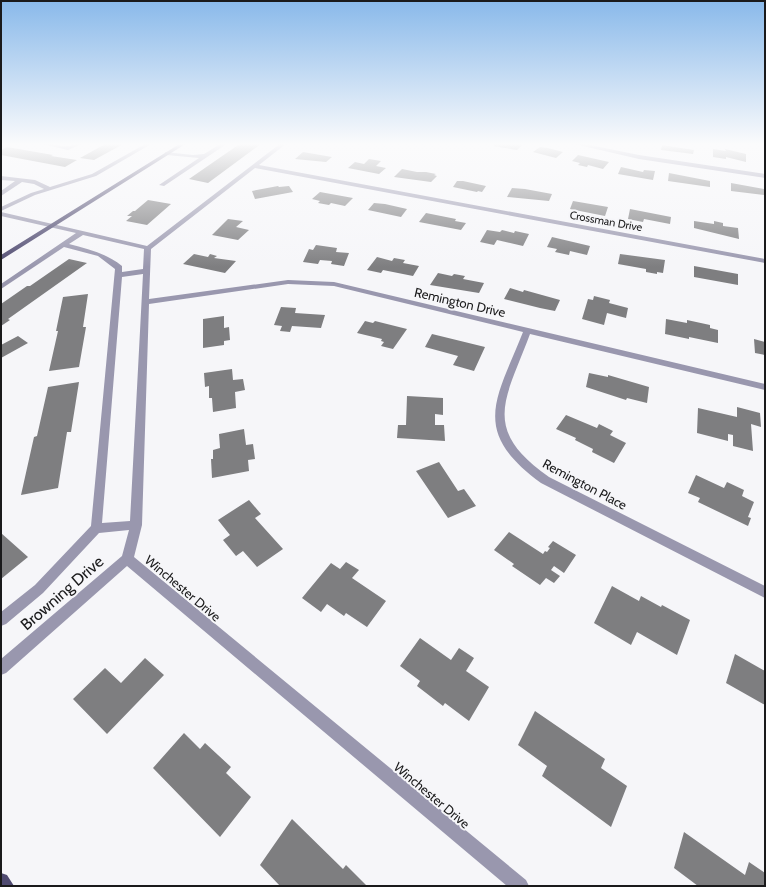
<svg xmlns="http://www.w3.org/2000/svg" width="766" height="887" font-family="Cabin,sans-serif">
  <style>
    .building { fill: #7e7e80 }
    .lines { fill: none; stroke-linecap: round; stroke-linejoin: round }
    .minor { fill: #9997ae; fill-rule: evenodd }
    .major { fill: #4f4a70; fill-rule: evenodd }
    .labels { text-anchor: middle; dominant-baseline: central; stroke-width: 4; stroke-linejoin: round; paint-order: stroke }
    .far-street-label { font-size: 11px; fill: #1a1a1b; stroke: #f6f6f9 }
    .street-label { font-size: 13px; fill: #1a1a1b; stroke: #f6f6f9 }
    .near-street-label { font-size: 16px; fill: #1a1a1b; stroke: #f6f6f9 }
  </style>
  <rect width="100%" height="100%" fill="#f6f6f9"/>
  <path class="building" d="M107,143H125L94,160L80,158Z
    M241,143H262L208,183L189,179Z
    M490,143H512L522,145L517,150L493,146L495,145Z
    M662,145L694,150L693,154L661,150Z
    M7,147L53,155L51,156L77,160L65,167L1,155V150Z
    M540,147L548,148L563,152L556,158L533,152Z
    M713,149L726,151L725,149L746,154V162L726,157V159L713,157Z
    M303,152L332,157L326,162L295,159Z
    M578,155L609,162L603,169L588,165L587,167L578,165L580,163L572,161Z
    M369,159L381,161L376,166L386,168L379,174L348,168L355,162L364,164Z
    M621,167L643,172L644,170L655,171L653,180L618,174Z
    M402,169L417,172H426L436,174L434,175L437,176L431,182L394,177Z
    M669,173L710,181V187L668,181Z
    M457,181H463L486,186L482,192L478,191L477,192L453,187Z
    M731,183L764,189V195L731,191Z
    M278,186L279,187L289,186L293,192L255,199L252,191Z
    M512,188L525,189L552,194L549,201L507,197Z
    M320,192L353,198L345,206L331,203L329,205L318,203L320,201L312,199Z
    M148,200L171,204L147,225L126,221L132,216H127L133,211H135Z
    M573,201L608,207L605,216L570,209Z
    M374,203L385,204L407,209L401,217L368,210Z
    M630,209L671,217L670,224L644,219L643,222L628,219Z
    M426,213L456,219L455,221L466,223L461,230L419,222Z
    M228,219L243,221L236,227L249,230L238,240L212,235Z
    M694,221L714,224V221L723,223V226L738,228L739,239L694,228Z
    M487,230L500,232L502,230L514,233L515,231L529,234L523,246L497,240L494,245L480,242Z
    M552,237L590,246L587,255L570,251L569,255L555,252L557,249L547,247Z
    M316,245L337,248L336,252L349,253L344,266L331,264L332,261L320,260L318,264L303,262L309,249L313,250Z
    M194,254L208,257L210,254L217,256L214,258L236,261L225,273L183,264Z
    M620,254L665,260L663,273L657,272V274L646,272V269L618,264Z
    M377,257L392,261L394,258L405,260L403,263L419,266L413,276L383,270L381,273L367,270Z
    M69,259L87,263L8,319L10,320L1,326V304L27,286H30Z
    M694,266L738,274V285L694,277Z
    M438,273L452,276L454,274L465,276L463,279L484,283L479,293L430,285Z
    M510,288L523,292L524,290L560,300L555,311L540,308L504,299Z
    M88,294L83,327H86L79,367L49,371L58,331H56L63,297Z
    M594,296L610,300L609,303L628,308L626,318L607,313L604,325L582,319L588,299L593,300Z
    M281,307L296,308L295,313L325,315L321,328L292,326L290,332L280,331L282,326L274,325Z
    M224,316V328L229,327L230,340L224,341V345L203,348V319Z
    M666,319L687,323V320L710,325V328L718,330V343L689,337V339L665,334Z
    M365,321L373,323L375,321L407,329L393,349L381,346L384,342L381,341L382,339L357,333Z
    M432,334L485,347L474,371L453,365L458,356L425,347Z
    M18,336L28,343L1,358V345Z
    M754,339L765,342V355L755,353Z
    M232,369L233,380L243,379L245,390L235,392L236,408L213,412L212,398H209V386L205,387L204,373Z
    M589,373L608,377V375L649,387L647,403L627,398L626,400L586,387Z
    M79,382L71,432H67L58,488L21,495L34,437L37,436L48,387Z
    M407,396L443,398V415L435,414V425H444L445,441L397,438L398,425H406Z
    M737,407L760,413L761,427L751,424L753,451L733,446V435L728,434V441L697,433L698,408L737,417Z
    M566,415L597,428L599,424L613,431L610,435L626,443L614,463L592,452L593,449L575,440L576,438L556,429Z
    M244,429L246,445L253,444L255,459L248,460L249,471L212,478L211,459H213V450L220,448L219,434Z
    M439,462L458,491L464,489L476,506L448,518L416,471Z
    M696,475L724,488L727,482L744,490L742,496L754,502L748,517L751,518L748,526L698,502L700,498L688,493Z
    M249,500L261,514L255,518L283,549L257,567L243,551L236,556L223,540L230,535L218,520Z
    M509,532L543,554L545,551L547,552L550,548L548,547L553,541L576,555L564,573L554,566L551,570L560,576L554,583L546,578L540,585L512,566L514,564L494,550Z
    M1,533L28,557L1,579Z
    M346,562L359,570L352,578L386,601L367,627L346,613L344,616L327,604L321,612L302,598L331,563L340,569Z
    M612,586L639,601L641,596L661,607L662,605L690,620L677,655L637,632L631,645L594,623Z
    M420,638L451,660L459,648L474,658L466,671L489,687L469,721L445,703L443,706L417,686L420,681L400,666Z
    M735,654L765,671V705L726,683Z
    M145,658L164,675L107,734L73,699L105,668L121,683Z
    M535,711L605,759L601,768L627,786L611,827L542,776L547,766L518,745Z
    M184,733L200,749L205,743L231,767L226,773L251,797L220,837L153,768Z
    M292,819L343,869L346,865L367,886H280L260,865Z
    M684,832L745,875L749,862L765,873V886H698L674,868Z"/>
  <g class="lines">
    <path class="minor" d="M38,143C48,142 59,147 68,146C74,146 77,143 84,143L68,150Z
      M147,143H153L96,176L35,195L1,211V207L31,193L44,189L34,184L22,182L1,196V191L15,181L1,180V176L35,180L50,187L92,174Z
      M222,143H228L164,186L159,185L199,158L167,155L165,154V152L193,155L204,154Z
      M281,143H287L259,165L765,259V263L255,168L151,249L149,299L288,280L334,282L765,384V390L530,334C506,399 480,429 549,477L765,586V598L541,483C470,431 496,400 523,332L334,286L288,284L149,304L142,525L134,557L526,880L529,886H507L127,566L6,673L1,675V659L122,556L129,530L99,533L43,593L6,624L1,626V612L35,585L91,526L115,269L98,256L64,247L1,289V284L76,233L1,216V212L147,246ZM83,235L144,249L143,269L122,272V266C106,253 88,249 69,244ZM143,274L130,521L102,523L122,277Z
      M570,143H580L639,155L765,174V178L639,159Z"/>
    <path class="major" d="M181,143H187L1,260V255Z
      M1,873L7,875L14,886H1Z"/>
  </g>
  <linearGradient id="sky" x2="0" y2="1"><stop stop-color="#89b9ea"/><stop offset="0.54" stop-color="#fbfbfc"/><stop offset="1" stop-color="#fbfbfc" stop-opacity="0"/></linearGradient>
  <rect width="766" height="267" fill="url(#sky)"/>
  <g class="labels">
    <g class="far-street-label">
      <text transform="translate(606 221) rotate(10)">Crossman Drive</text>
    </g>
    <g class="street-label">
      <text transform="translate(460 302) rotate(13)">Remington Drive</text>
      <text transform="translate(585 484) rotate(28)">Remington Place</text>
      <text transform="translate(183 588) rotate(40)">Winchester Drive</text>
      <text transform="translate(432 795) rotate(40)">Winchester Drive</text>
    </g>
    <g class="near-street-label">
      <text transform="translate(62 593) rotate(-41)">Browning Drive</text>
    </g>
  </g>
  <rect width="766" height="887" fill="none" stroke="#1a1a1b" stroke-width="4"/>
</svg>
